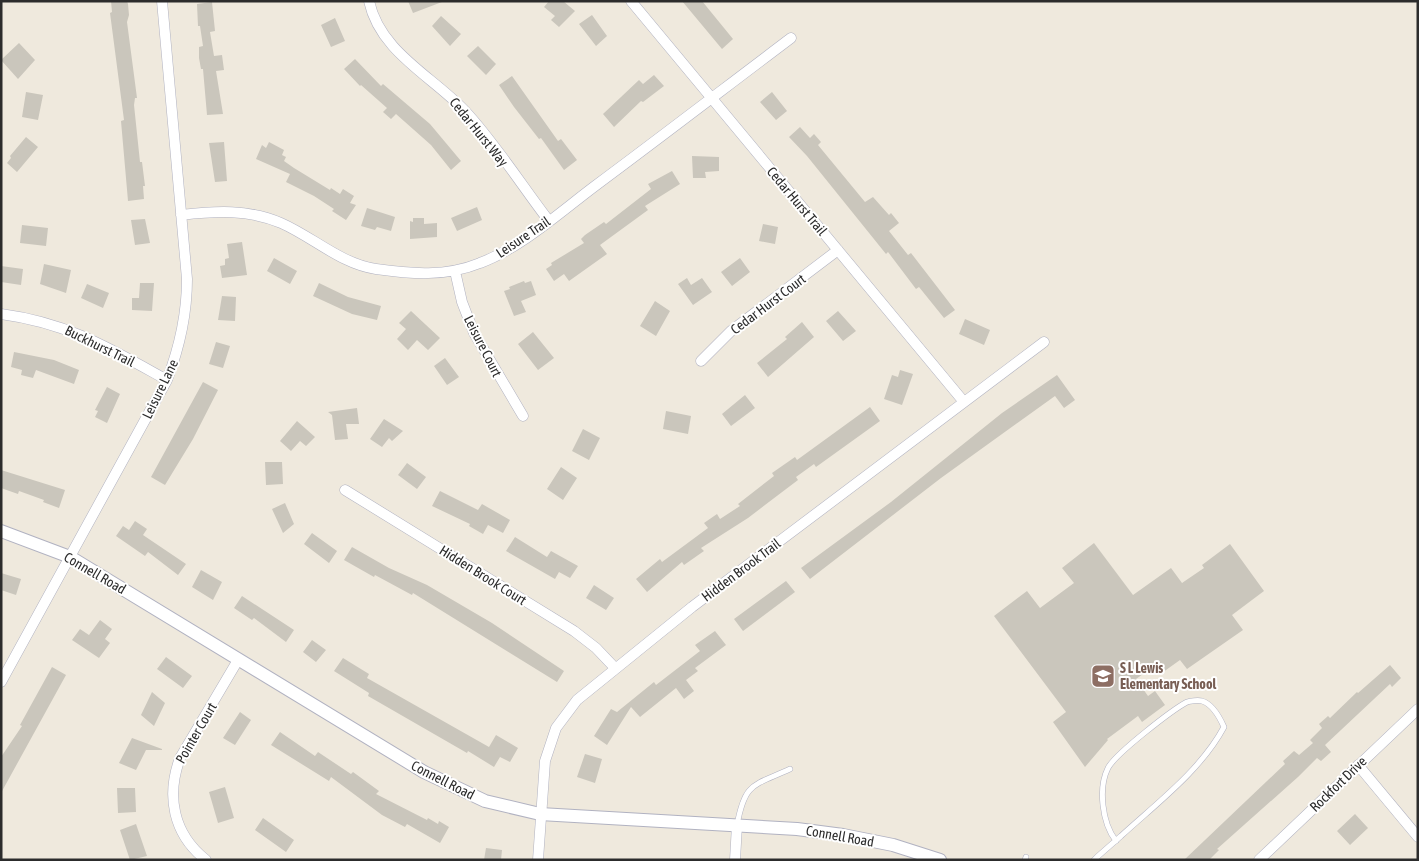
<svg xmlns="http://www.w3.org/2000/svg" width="1419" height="861" font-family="'Asap Condensed',sans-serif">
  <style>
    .building { fill: #cac6bc }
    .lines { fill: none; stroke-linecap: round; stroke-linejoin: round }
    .service-casing { stroke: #b1b2c1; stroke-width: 6 }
    .minor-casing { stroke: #b1b2c1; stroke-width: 11 }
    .tertiary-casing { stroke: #b1b2c1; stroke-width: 14 }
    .service { stroke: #fff; stroke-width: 5 }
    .minor { stroke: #fff; stroke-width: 10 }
    .tertiary { stroke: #fff; stroke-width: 12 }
    .labels { text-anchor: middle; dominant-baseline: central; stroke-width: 4; stroke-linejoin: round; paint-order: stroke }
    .street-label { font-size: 14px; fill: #2c2c2c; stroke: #fff }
    .education-label { font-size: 14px; font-weight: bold; fill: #785e54; stroke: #fff; text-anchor: start }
  </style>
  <rect width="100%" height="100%" fill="#efe9dd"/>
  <path class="building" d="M111,1H127L128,4L129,15L127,22L137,98H135L134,105L140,162H142L145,186H143L144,199L128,201L121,121L124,120L110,13L112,12Z
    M408,1H442V2L413,13Z
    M549,1H563L575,11L559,27L551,20L555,16L544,7Z
    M682,1H702L733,39L722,49Z
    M212,2L215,31L210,32L214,56L222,55L224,70L216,71L223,114L207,115L203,69H201L199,58V47L203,46L200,26H198L197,4Z
    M592,15L607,36L596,46L579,24Z
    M441,16L461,34L450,46L432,26Z
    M335,18L345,41L331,47L321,25Z
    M19,43L35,60L18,79L1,60Z
    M478,46L496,64L486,75L467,56Z
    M355,59L381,86L383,84L430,124L461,161L451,170L431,145L396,114L391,119L383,112L387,108L361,85L360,86L344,69Z
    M654,75L664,86L643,102L641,101L614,127L603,114L639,80L643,84Z
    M512,76L558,141L561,139L577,160L564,170L541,138L539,139L514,107L499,85Z
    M26,92L43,95L38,120L22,117Z
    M772,92L787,111L776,120L760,102Z
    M800,127L810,138L814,134L821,142L818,145L865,202L873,197L889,215L891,213L899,223L889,231L908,255L911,253L955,310L944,318L919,287L916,289L888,252L886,254L807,156L789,137Z
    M26,137L38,147L17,172L7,163L11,158L10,156Z
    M224,142L227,181L215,182L209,143Z
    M269,142L284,150L282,155L286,157L284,161L294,168L330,190L331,188L340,194L343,189L354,196L350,203L356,205L346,220L332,211L334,209L314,196L286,182L290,174L256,159L262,145L266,148Z
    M692,156L719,157V171L705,172L706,178H693Z
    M672,171L680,184L645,206L648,210L600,245L607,254L569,281L564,274L554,281L546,269L552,265L551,263L584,243L581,239L585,235L604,222L606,224L651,189L648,184Z
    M477,207L482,220L457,231L451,218Z
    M367,208L395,217L391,231L377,227L375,230L361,226Z
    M413,218H424V224L437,223V237L410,239V221L413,222Z
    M145,219L150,243L135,245L131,220Z
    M763,224L778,227L775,244L759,241Z
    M22,225L48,228L46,246L20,243Z
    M242,242L247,275L222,278L220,266L225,265V259L229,258L227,244Z
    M274,258L297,271L290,284L267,271Z
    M740,258L750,272L732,286L721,272Z
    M44,264L71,270L66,293L40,284Z
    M1,266L23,269L21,285L1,282Z
    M687,278L691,285L702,278L712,292L693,305L678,284Z
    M524,281L525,283L531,281L536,295L521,301L526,312L514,316L504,291L510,289L509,287Z
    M140,283H154L152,311L132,310V298H139Z
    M319,283L348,297L381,306L377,320L352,314L313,296Z
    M87,284L109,293L103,308L81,298Z
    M222,296L236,297L235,321L218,320Z
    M655,301L670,311L656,336L640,326Z
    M411,311L440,338L428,350L417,340L408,350L397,339L406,329L399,323Z
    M838,311L856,331L843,341L826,321Z
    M965,319L990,330L984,345L959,334Z
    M802,322L814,337L768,377L757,363L787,339L785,337Z
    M533,332L554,358L538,370L518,344Z
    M216,342L230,346L223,368L209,364Z
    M14,352L54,360L79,370L74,384L36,370L33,378L21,375L22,370L11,367Z
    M445,358L459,377L447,385L434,366Z
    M900,370L913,374L902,405L884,399L892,375L898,377Z
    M1057,375L1075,400L1064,408L1055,396L941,478L810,579L801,568L891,502L1002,413Z
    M203,382L218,390L193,439L165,485L151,477Z
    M107,387L120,394L107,423L95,417L98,411L95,410Z
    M745,395L755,408L731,426L722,414Z
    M870,407L880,421L816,467L814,464L796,477L798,480L748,518L701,548L704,551L684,565L682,562L647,592L636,579L660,559L662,562L708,528L704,523L717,514L720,519L740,506L738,504L774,476L772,473L795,457L797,460Z
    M357,408L359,424H346L348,439L335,440L332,415L328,412Z
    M666,411L691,416L688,434L663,429Z
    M384,419L403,431L392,441L389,438L382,447L370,439Z
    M297,421L315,437L306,446L300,441L291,451L280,441Z
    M583,429L600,438L589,460L572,451Z
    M265,462H282L283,484L266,485Z
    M407,463L426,477L417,489L398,475Z
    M561,467L577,478L563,500L547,489Z
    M1,470L65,490L59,508L43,502L44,500L19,491L18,494L1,488Z
    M440,491L478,510L482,504L510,520L503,533L488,525L483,534L469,526L470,524L432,506Z
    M285,503L294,524L283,533L272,509Z
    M135,521L147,529L143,535L186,564L178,575L148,552L145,556L116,536L123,526L129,530Z
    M312,533L337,551L329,563L304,544Z
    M515,537L547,557L551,551L578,566L570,578L559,572L555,579L506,551Z
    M1094,543L1133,595L1171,568L1182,583L1204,568L1202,565L1230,544L1264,591L1232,615L1243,630L1187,669L1180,660L1159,675L1153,667L1136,679L1148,696L1155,691L1165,705L1142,722L1138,716L1107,739L1108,740L1085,767L1053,722L1066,712L994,616L1027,591L1040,608L1074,583L1062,568Z
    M352,547L389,568L427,585L492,623L564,671L557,682L413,593L412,595L375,575L374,577L344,560Z
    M201,570L222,582L213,600L192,587Z
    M1,573L21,579L16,595L1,590Z
    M786,581L795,592L743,631L734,619Z
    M594,585L614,598L606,610L586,598Z
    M242,596L294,630L286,642L254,618L252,620L234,608Z
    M100,620L112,629L105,639L110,643L99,658L72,640L80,629L89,635Z
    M715,631L726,645L695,668L698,671L686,680L694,691L684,699L676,688L640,717L631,707L607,745L594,736L611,709L617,712L654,682L656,685L700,651L695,645Z
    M312,640L326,650L316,662L303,652Z
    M166,657L192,676L183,688L157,669Z
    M343,658L369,674L367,678L489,747L496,735L518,748L510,762L500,757L494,767L468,751L467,753L368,696L369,693L334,671Z
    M1390,665L1401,678L1392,687L1390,684L1325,745L1331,752L1321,761L1317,758L1298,777L1217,849L1219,850L1209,860H1184L1285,764L1283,761L1294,751L1299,755L1313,743L1310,740L1322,728L1319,724L1328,716L1330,718L1357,692L1358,693Z
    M52,667L66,675L1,793V757L22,726L20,725Z
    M152,692L165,703L154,726L141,715Z
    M240,712L251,720L235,745L223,738Z
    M280,732L315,756L318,752L351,774L353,772L379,791L376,794L427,820L428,818L438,824L439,821L449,827L440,843L407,824L405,827L382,815L331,777L329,781L271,745Z
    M132,738L162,749V750H146L136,770L119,763Z
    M585,754L602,759L595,783L577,777Z
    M225,787L234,818L218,823L209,792Z
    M117,788H135L136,812L118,813Z
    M1355,814L1368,828L1350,845L1337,831Z
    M263,818L294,840L286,852L255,830Z
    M136,824L147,856L130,860L120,830Z
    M486,848L502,850L501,860H484Z"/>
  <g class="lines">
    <g class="service-casing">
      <path id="service" d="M737,825C745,782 753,786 790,769
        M1025,860L1026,857
        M1094,860L1097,857L1121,836C1157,803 1201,770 1224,727C1220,718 1212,704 1202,701C1198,700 1190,701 1187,702C1172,710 1115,754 1108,768C1098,788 1102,823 1116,841"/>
    </g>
    <g class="minor-casing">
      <path id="minor" d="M369,1C380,52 432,76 465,111C495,143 522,186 549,221
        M631,1L964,402
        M181,215C216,211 248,209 281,223C313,237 341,264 376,269C411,274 446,277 480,263C522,247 559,213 595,186C661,137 726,87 791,38
        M455,271L462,302L474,333L523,416
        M1,314C68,323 109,348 167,380
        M701,361L731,331L838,250
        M345,490L574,631L596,648L615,668
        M1,682L167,380C180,346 187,315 187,279L162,1
        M1358,765L1418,837
        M206,860C173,834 166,796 180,758L238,660
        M538,860L545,761L556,728L577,700L692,607L1044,342
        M735,860L737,825
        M1259,860L1418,709"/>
    </g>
    <g class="tertiary-casing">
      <path id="tertiary" d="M1,531L70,557L424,772L485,801L540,814L797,829L843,835L893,845L940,860"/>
    </g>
    <use href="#service" class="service"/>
    <use href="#minor" class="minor"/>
    <use href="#tertiary" class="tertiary"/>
  </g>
  <defs>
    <g id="school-square" transform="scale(1.25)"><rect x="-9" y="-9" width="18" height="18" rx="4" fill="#8d6e63" stroke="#fff"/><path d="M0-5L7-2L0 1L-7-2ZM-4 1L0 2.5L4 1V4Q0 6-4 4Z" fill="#fff"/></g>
  </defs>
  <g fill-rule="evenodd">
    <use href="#school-square" x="1103" y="676"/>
  </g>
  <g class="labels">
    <g class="street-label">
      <text transform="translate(479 132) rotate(51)">Cedar Hurst Way</text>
      <text transform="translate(797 201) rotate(50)">Cedar Hurst Trail</text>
      <text transform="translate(523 237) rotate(-34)">Leisure Trail</text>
      <text transform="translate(768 304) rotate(-37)">Cedar Hurst Court</text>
      <text transform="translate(100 346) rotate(26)">Buckhurst Trail</text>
      <text transform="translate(483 346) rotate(63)">Leisure Court</text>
      <text transform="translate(160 389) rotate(-64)">Leisure Lane</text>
      <text transform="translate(741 570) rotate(-37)">Hidden Brook Trail</text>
      <text transform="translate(95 573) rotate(30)">Connell Road</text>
      <text transform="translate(483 575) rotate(32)">Hidden Brook Court</text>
      <text transform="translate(196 733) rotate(-60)">Pointer Court</text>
      <text transform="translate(443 780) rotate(27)">Connell Road</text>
      <text transform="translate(1338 784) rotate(-44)">Rockfort Drive</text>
      <text transform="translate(840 836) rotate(10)">Connell Road</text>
    </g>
    <g class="education-label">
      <text x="1120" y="668">S L Lewis<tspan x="1120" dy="16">Elementary School</tspan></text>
    </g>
  </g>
  <rect width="1419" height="861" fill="none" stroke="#2c2c2c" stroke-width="5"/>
</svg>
